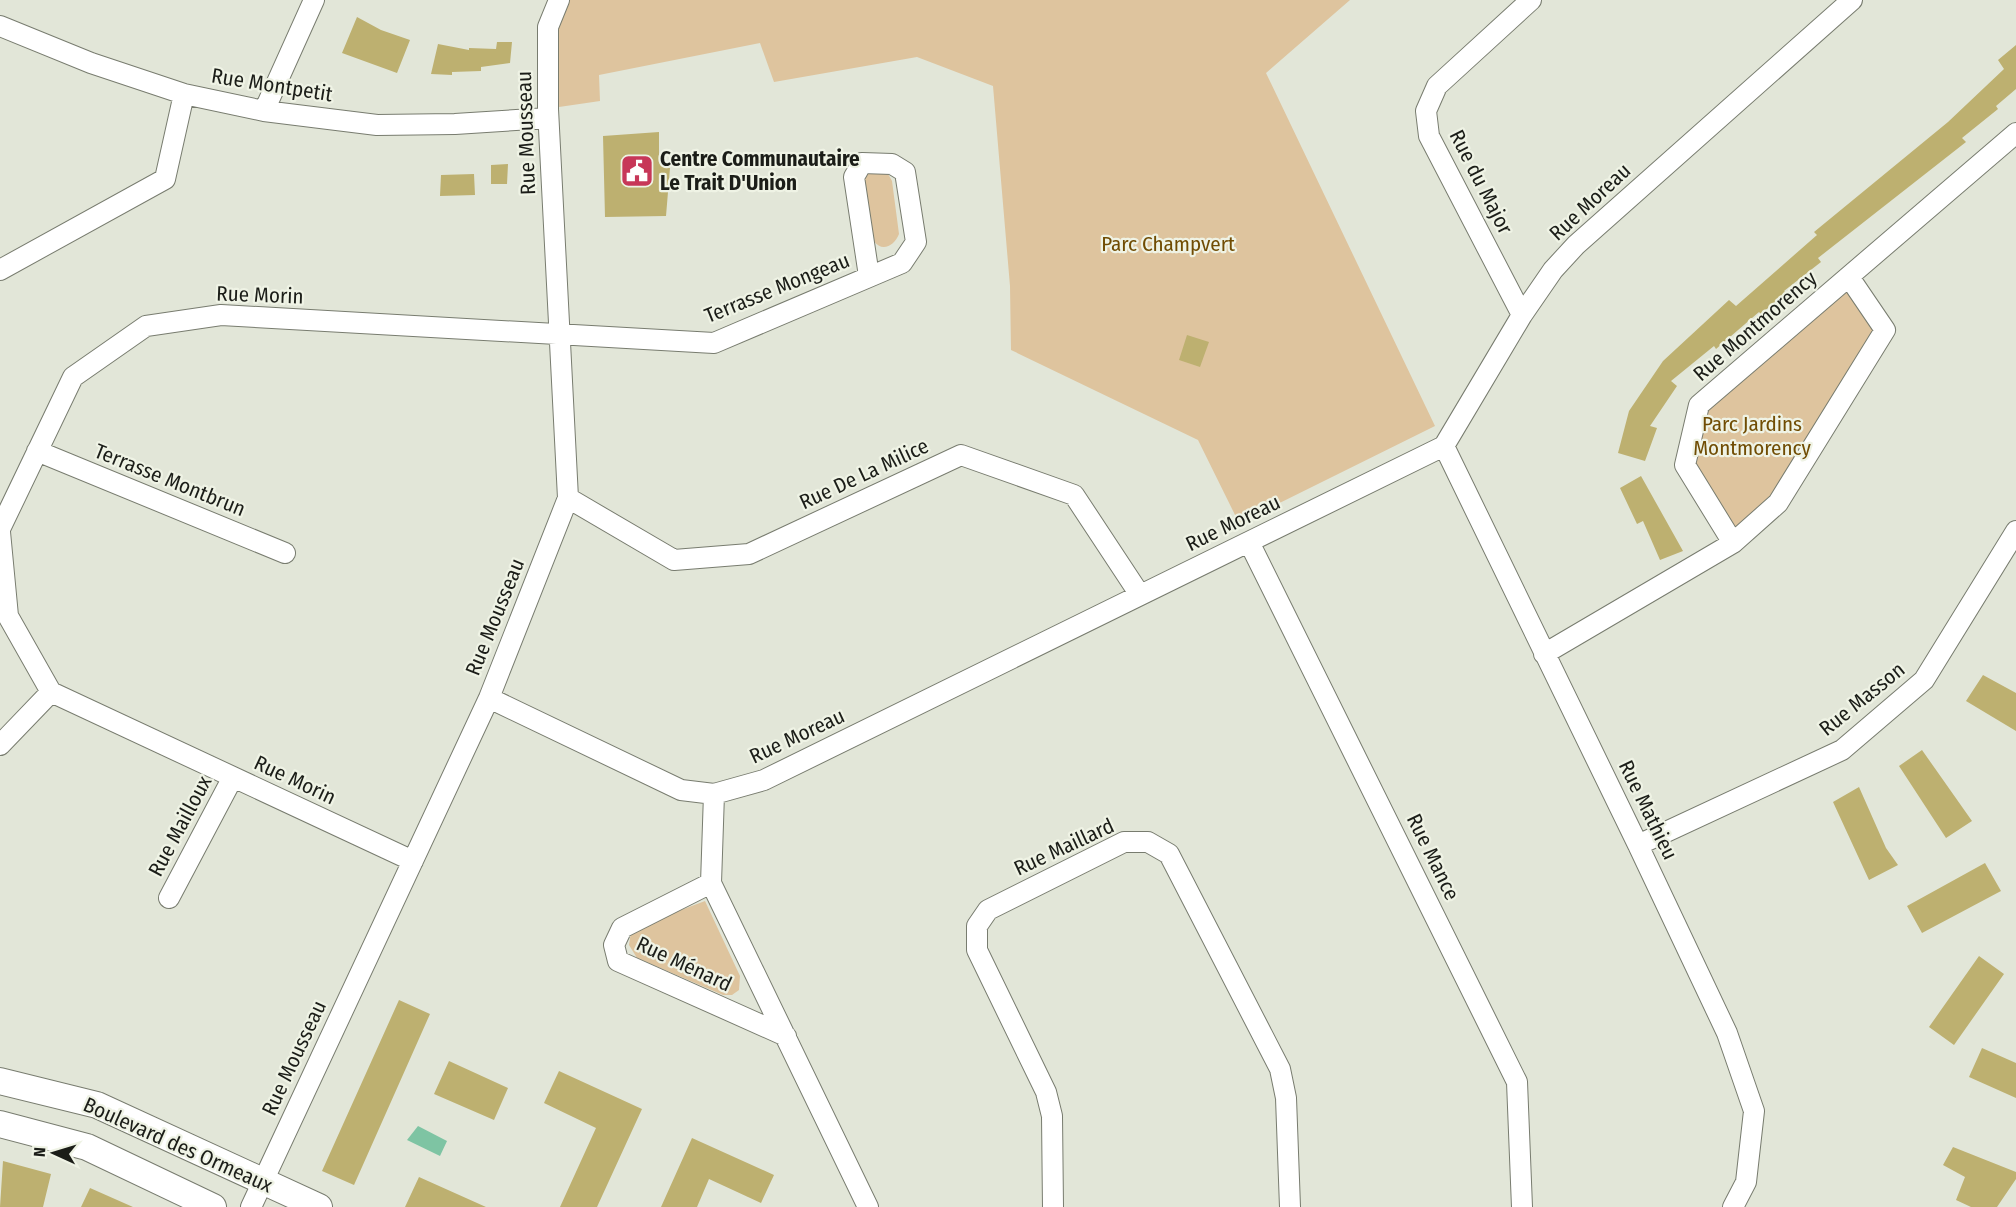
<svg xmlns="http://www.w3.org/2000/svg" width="2016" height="1207" font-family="'Fira Sans Condensed',sans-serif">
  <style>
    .green { fill: #dec49e }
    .water { fill: #7ec4a3 }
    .building { fill: #bdb070 }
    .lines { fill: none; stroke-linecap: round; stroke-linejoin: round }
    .minor-casing { stroke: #787c6f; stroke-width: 22 }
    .tertiary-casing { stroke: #787c6f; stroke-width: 28 }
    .minor { stroke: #fff; stroke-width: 20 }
    .tertiary { stroke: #fff; stroke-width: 26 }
    .labels { text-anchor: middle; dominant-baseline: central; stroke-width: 4.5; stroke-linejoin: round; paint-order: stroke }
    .street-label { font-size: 21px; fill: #1b1d18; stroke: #eff3e5 }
    .poi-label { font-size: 21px; font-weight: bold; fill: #1b1d18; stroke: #eff3e5; text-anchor: start }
    .park-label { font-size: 21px; fill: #704c03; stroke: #eff3e5 }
  </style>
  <rect width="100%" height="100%" fill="#e2e6d8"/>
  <path class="green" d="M564,0H1350L1266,73L1435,426L1239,523L1198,440L1011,350L1010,286L993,86L917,57L774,82L760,43L599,75L600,101L559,107L553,28Z
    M870,172H887L892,181L899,234C895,245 882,253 874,241C870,235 863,188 865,180C866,176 867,175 870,172Z
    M1849,277L1885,330L1778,503L1733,543L1685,465L1699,405Z
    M705,901L740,976L739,990L732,995H723L637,958L629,945L631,932L636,927Z"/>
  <path class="water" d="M418,1126L447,1141L440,1156L407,1140Z"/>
  <path class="building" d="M357,17L381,30L410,40L397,73L342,53Z
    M497,42H512L510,63L481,67V71L452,72V75L431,74L438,44L469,50V48L496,49Z
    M2016,45V89L1996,106L1998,109L1962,138L1966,142L1818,258L1821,262L1784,291L1786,293L1761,314L1759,312L1716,349L1714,346L1671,381L1677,386L1650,426L1657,428L1645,461L1618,453L1629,411L1663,361L1729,300L1736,306L1817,235L1814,232L1948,122L2004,69L1998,60Z
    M659,132V159L670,168L666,216L605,217L603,136Z
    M508,164L507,184H491V165Z
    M474,174L475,195L440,196L441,175Z
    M1187,335L1209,342L1200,367L1179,360Z
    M1641,476L1683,551L1660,560L1643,521L1637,524L1620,488Z
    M1983,675L2016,693V731L1966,701Z
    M1922,750L1972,821L1946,838L1899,766Z
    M1859,787L1886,848L1898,865L1869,880L1833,802Z
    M1985,863L2001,891L1922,933L1907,906Z
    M1979,956L2004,974L1954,1045L1929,1027Z
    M399,1000L430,1014L354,1185L322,1171Z
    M1982,1048L2016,1063V1098L1969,1077Z
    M449,1061L508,1088L494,1120L434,1094Z
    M559,1071L642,1109L597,1207H560L596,1128L544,1103Z
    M692,1138L774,1175L761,1203L709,1179L697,1207H661Z
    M1953,1147L2016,1172V1179L1997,1207H1971L1956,1200L1965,1177L1943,1165Z
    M3,1161L51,1174L43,1207H0Z
    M419,1177L486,1207H405Z
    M90,1188L133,1207H81Z"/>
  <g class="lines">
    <g class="minor-casing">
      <path id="minor" d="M0,26L91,63L184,94L264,111L377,125L455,124L548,118
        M264,111L314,0
        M0,270L165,179L184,94
        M1522,315L1429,136L1426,111L1437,86L1531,0
        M1444,446L1638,845L1727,1033L1754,1111L1746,1182L1733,1207
        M37,451L285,553
        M568,498L674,560L749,554L961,455L1074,495L1140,595
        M0,529L73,377L146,326L221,315L714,343L902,263L916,242L905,172L892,164L862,163L854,177L869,276
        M0,532L8,616L51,692L413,861
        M1249,542L1517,1082L1522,1207
        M1733,543L1685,465L1699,405L2016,133
        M1544,654L1733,543L1778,503L1885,330L1849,277
        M489,698L681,790L714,794L764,780L1444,446L1522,315L1553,270L1576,245L1852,0
        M0,745L51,692
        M714,794L711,883L868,1207
        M1638,845L1842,750L1924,680L2016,531
        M711,883L622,928L614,945L618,961L786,1036
        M169,898L233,777
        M251,1207L489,698L568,498L548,109V27L559,0
        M1053,1207L1052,1116L1046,1092L977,950V926L988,910L1124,842H1148L1169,854L1280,1069L1286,1098L1290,1207"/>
    </g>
    <g class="tertiary-casing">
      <path id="tertiary" d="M0,1081L97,1105L319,1207
        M0,1124L87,1147L213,1207"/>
    </g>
    <use href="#minor" class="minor"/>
    <use href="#tertiary" class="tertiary"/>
  </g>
  <defs>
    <g id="civic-square" transform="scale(1.725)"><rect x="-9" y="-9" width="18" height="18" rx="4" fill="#c73758" stroke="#eff3e5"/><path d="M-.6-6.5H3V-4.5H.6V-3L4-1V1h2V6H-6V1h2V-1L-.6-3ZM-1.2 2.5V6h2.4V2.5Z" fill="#fff"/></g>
  </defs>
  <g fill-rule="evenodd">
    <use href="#civic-square" x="637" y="171"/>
  </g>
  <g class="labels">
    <g class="street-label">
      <text transform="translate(272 85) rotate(9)">Rue Montpetit</text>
      <text transform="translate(526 133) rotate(-92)">Rue Mousseau</text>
      <text transform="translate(1481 182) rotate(63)">Rue du Major</text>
      <text transform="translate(1590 202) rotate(-43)">Rue Moreau</text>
      <text transform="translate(777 288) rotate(-22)">Terrasse Mongeau</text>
      <text transform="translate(260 295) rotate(2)">Rue Morin</text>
      <text transform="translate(1755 326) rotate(-41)">Rue Montmorency</text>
      <text transform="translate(864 474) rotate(-25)">Rue De La Milice</text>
      <text transform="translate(170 480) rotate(22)">Terrasse Montbrun</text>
      <text transform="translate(1233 523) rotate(-26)">Rue Moreau</text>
      <text transform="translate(495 617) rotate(-68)">Rue Mousseau</text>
      <text transform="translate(1862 699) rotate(-39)">Rue Masson</text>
      <text transform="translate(797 736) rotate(-25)">Rue Moreau</text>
      <text transform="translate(295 780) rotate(25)">Rue Morin</text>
      <text transform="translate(1648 810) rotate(64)">Rue Mathieu</text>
      <text transform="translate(180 826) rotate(-62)">Rue Mailloux</text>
      <text transform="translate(1064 847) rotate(-25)">Rue Maillard</text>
      <text transform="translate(1433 857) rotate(64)">Rue Mance</text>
      <text transform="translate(684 964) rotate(25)">Rue Ménard</text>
      <text transform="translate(294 1058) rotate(-65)">Rue Mousseau</text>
      <text transform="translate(178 1145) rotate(24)">Boulevard des Ormeaux</text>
    </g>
    <g class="poi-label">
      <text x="660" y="159">Centre Communautaire<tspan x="660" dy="24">Le Trait D'Union</tspan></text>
    </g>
    <g class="park-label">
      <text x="1168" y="244">Parc Champvert</text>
      <text x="1752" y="424">Parc Jardins<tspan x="1752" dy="24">Montmorency</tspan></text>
    </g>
  </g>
  <g transform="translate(54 1153) rotate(274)" stroke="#eff3e5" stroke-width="4.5" paint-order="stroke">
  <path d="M0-4.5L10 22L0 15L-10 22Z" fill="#1b1d18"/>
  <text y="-9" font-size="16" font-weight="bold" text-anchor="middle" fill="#1b1d18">N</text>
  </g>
</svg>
